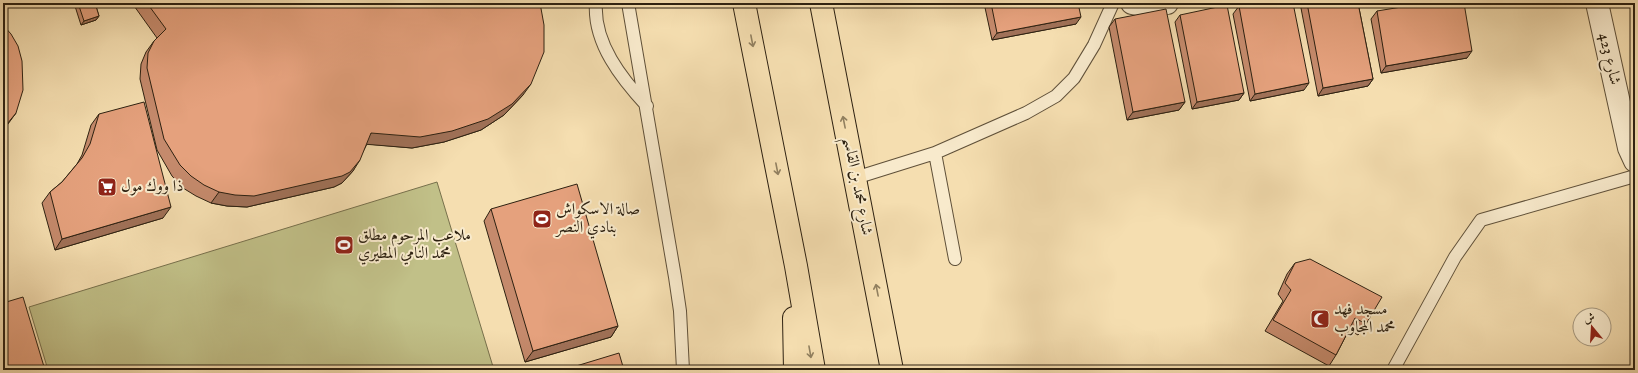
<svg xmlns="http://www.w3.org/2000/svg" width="1638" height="373" font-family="'IM FELL English',Amiri,serif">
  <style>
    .green { fill: #c1c088; stroke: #77704c }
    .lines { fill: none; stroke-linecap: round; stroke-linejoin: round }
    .lane-casing { stroke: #5f5039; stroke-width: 14 }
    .street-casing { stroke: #5f5039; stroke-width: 24 }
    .primary-casing { stroke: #2d2111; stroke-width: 24 }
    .lane { stroke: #f8eacc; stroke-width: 12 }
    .street { stroke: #f8eacc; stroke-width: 22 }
    .primary { stroke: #f5deb0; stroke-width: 22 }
    .wall { fill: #c58a6c; stroke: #2d2111 }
    .shaded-wall { fill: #a07158; stroke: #2d2111 }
    .building { fill: #e5a17d; stroke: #2d2111 }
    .oneway { stroke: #918060 }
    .labels { text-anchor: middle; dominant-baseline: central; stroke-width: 4; stroke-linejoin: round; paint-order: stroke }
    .street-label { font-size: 16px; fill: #2d2111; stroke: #f8eacc }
    .poi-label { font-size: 16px; fill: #2d2111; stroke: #f8eacc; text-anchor: start }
  </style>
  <rect width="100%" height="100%" fill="#f5deb0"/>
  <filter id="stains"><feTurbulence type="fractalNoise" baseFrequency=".005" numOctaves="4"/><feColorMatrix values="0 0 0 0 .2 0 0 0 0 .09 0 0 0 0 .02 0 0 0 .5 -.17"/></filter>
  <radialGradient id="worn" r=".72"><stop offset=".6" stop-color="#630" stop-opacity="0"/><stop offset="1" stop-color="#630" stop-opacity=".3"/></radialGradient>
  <path class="green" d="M437,182L494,370H48L29,307Z"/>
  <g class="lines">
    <g class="lane-casing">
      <path id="lane" d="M596,3C593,43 622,79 647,106
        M628,3L675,277L680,311L683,370
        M935,153L955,259
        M855,178L935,153L1026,113L1056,96L1074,78L1094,45L1113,3
        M1393,370L1455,257L1481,220L1635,176"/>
    </g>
    <g class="street-casing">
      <path id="street" d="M1132,3L1147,6L1167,3
        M1597,3L1629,148L1635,161"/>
    </g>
    <g class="primary-casing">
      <path id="primary" d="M744,3L796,266L814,370
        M821,3L892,370
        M794,318L795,370"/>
    </g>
    <use href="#lane" class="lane"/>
    <use href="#street" class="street"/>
    <use href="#primary" class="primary"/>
  </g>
  <path class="wall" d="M74,3H95L99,16L96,20L81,25Z
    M132,3H540L523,95L504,115L481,130L444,142L412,148L367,144L353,171L342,183L334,187L247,207L227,206L211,203L196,196L183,188L172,176L157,150L140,79L141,64L146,52L154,41L157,38Z
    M984,3H1078L1076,24L992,40Z
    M1300,3H1358L1373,79L1368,86L1318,96Z
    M1239,6L1304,90L1250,101L1233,14Z
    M1377,11L1467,58L1381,73L1371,19Z
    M1180,15L1244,93L1239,100L1192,109L1175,22Z
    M1115,19L1185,102L1179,110L1127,120L1109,27Z
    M99,114L163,218L55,250L42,203L50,192L62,182L77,164L82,155L91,125Z
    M491,209L618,326L611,337L525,362L484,221Z
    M1295,263L1366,324L1358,335L1349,330L1336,355L1329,366L1265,331L1283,301L1278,294L1287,274Z"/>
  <path class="shaded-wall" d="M99,16L96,20L81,25L84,21Z
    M1081,17L1076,24L992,40L997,33Z
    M1472,51L1467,58L1381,73L1386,66Z
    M1373,79L1368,86L1318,96L1323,88Z
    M1309,83L1304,90L1250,101L1255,94Z
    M531,84L523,95L504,115L481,130L444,142L412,148L363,144L371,133Z
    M1244,93L1239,100L1192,109L1197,102Z
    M1185,102L1179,110L1127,120L1133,112Z
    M16,113L8,124L3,130V129Z
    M360,160L353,171L342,183L334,187L247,207L227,206L211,203L219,192Z
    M171,207L163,218L55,250L62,239Z
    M618,326L611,337L525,362L533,351Z"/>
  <path class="building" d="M78,3H95L99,16L84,21Z
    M147,3H540L544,25V52L531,84L512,104L488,119L452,131L420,137L371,133L360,160L350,172L342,176L254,196L235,195L219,192L204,185L191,176L180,165L164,139L147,68L148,53L154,41L166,29Z
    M991,3H1078L1081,17L997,33Z
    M1255,3H1293L1309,83L1255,94L1239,6Z
    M1307,3H1358L1373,79L1323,88Z
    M1426,3H1464L1472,51L1386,66L1377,11Z
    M1227,5L1244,93L1197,102L1180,15Z
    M1166,9L1185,102L1133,112L1115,19Z
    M3,25L11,34L18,46L22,61L23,90L16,113L3,129Z
    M144,102L171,207L62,239L50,192L62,182L82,158L90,144L99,114Z
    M577,184L618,326L533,351L491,209Z
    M1310,259L1382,297L1366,324L1355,318L1336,355L1273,320L1291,290L1285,283L1295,263Z
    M23,297L45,370H3V303Z
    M619,353L624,370H563Z"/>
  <defs><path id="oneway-shaft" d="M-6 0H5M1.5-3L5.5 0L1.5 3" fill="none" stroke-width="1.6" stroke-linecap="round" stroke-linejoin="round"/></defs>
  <g class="oneway">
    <use href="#oneway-shaft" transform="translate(752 41) rotate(79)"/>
    <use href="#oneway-shaft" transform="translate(844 122) rotate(-101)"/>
    <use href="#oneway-shaft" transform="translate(777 169) rotate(79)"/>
    <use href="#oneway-shaft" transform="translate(877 290) rotate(-101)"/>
    <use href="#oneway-shaft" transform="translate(810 352) rotate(80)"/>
  </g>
  <defs>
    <g id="supermarket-square" transform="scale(1)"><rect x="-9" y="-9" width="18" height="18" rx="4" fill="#8f2418" stroke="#f8eacc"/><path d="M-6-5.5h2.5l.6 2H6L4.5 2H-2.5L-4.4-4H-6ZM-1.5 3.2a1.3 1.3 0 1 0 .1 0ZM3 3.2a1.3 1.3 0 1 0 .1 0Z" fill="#fff"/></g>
    <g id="stadium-square" transform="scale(1)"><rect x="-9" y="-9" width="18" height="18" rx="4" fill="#8f2418" stroke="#f8eacc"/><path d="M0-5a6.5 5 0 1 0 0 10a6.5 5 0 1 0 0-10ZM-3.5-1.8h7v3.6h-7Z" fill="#fff"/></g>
    <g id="mosque-square" transform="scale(1)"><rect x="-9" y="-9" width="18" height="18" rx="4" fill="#8f2418" stroke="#f8eacc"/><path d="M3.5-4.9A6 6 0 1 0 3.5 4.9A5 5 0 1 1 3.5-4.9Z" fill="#fff"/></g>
  </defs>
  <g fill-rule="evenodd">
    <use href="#supermarket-square" x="107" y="187"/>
    <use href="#stadium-square" x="542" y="219"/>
    <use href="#stadium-square" x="344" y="245"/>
    <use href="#mosque-square" x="1320" y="319"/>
  </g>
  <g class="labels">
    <g class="street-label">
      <text transform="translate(1609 59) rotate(77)">شارع 423</text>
      <text transform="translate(857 186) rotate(79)">شارع محمد بن القاسم</text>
    </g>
    <g class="poi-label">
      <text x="121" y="187">ذا ووك مول</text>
      <text x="556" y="210">صالة الاسكواش<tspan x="556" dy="18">بنادي النصر</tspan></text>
      <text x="358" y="236">ملاعب المرحوم مطلق<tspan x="358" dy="18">محمد النامي المطيري</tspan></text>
      <text x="1334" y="310">مسجد فهد<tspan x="1334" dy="18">محمد المجاوب</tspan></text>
    </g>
  </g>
  <rect width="1638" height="373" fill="none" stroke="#f5deb0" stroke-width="16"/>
  <rect x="4" y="4" width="1630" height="365" fill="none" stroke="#2d2111" stroke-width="2"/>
  <rect x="8" y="8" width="1622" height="357" fill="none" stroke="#2d2111"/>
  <g transform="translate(1592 327) rotate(342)"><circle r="19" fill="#f8eacc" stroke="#a79a81"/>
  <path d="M0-3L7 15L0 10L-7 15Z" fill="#8f2418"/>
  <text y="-6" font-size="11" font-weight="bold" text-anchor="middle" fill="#2d2111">ش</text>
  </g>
  <rect width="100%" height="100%" filter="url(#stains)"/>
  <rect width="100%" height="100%" fill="url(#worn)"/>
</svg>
